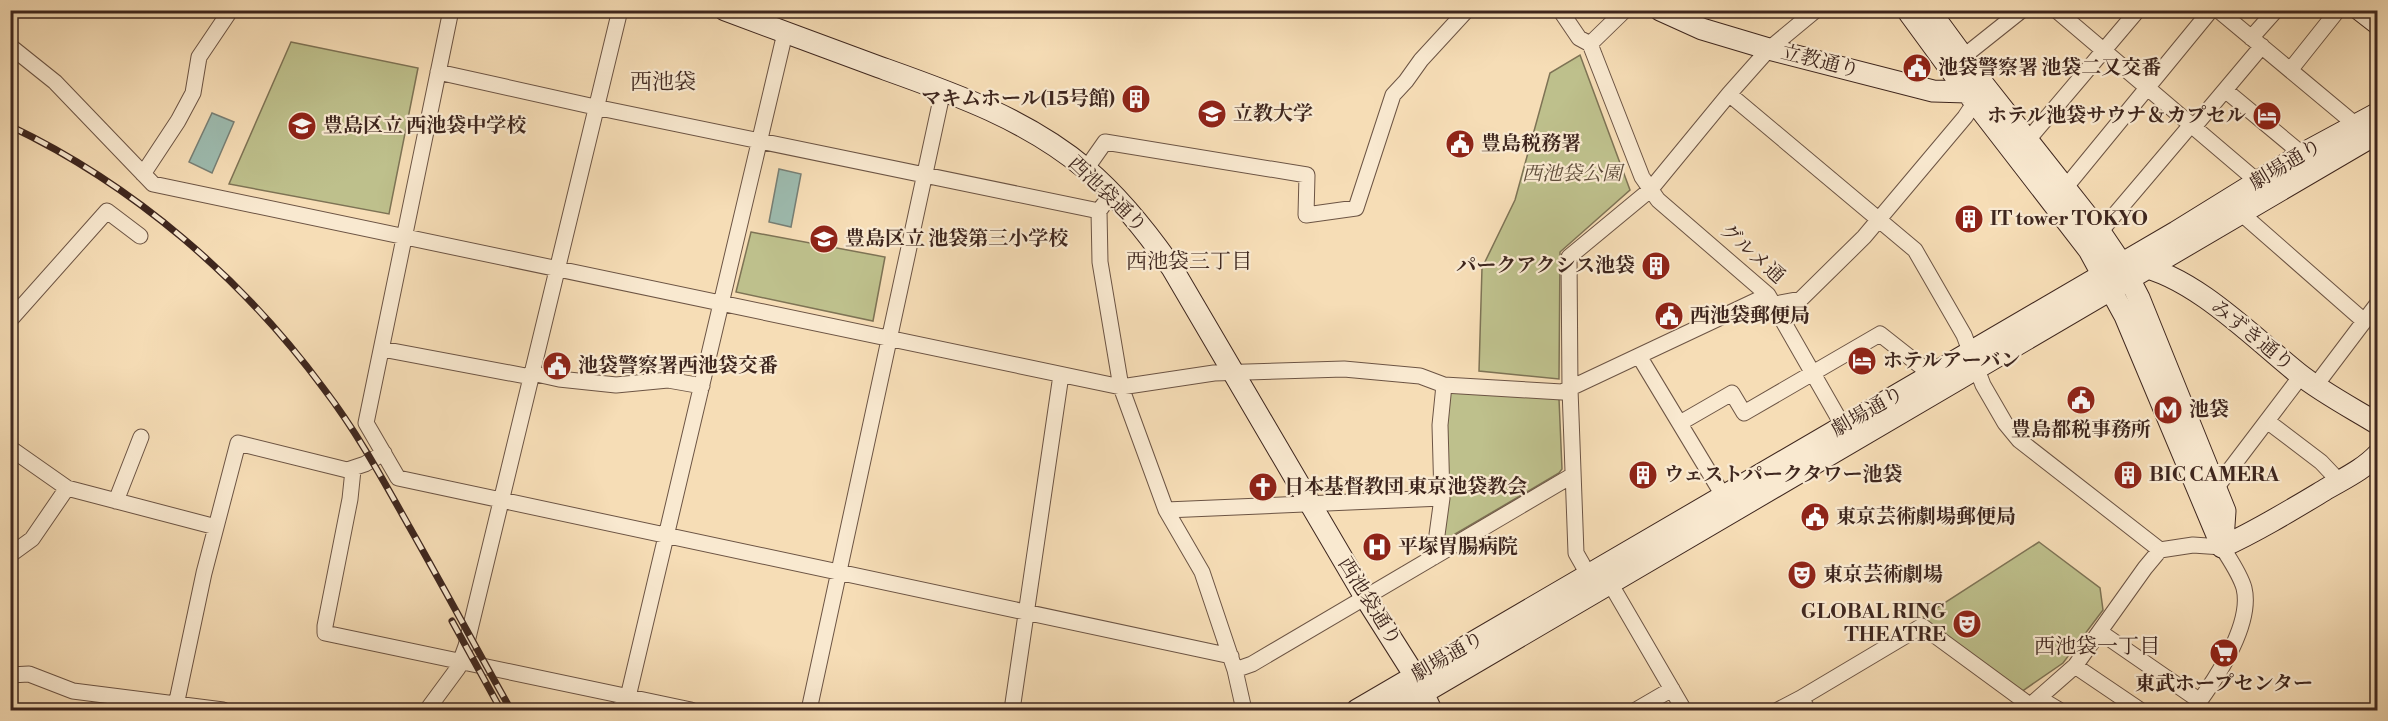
<svg xmlns="http://www.w3.org/2000/svg" width="2388" height="721" font-family="'Libre Bodoni','Noto Serif JP',serif">
  <style>
    .green { fill: #bec08c; stroke: #7e7355; stroke-width: 1.5 }
    .water { fill: #9dbbaf; stroke: #777f75; stroke-width: 1.5 }
    .lines { fill: none; stroke-linecap: round; stroke-linejoin: round }
    .street-casing { stroke: #6c5444; stroke-width: 17 }
    .secondary-casing { stroke: #3e261e; stroke-width: 23 }
    .street { stroke: #f9e9d0; stroke-width: 15 }
    .secondary { stroke: #f9e9d0; stroke-width: 21 }
    .rail-casing { stroke: #3e261e; stroke-width: 7 }
    .rail { stroke: #f9e9d0; stroke-width: 4.5; stroke-dasharray: 14; stroke-linecap: butt }
    .labels { text-anchor: middle; dominant-baseline: central; stroke-width: 4.5; stroke-linejoin: round; paint-order: stroke }
    .street-label { font-size: 20px; fill: #3e261e; stroke: #f9e9d0 }
    .poi-label { font-size: 20px; font-weight: bold; fill: #3e261e; stroke: #f9e9d0; text-anchor: start }
    .park-label { font-size: 20px; font-style: italic; fill: #5e4c3a; stroke: #f9e9d0 }
    .neighbourhood-label { font-size: 21px; fill: #3e261e; stroke: #f9e9d0 }
    .quarter-label { font-size: 22px; fill: #3e261e; stroke: #f9e9d0 }
  </style>
  <rect width="100%" height="100%" fill="#f6ddb6"/>
  <filter id="stains"><feTurbulence type="fractalNoise" baseFrequency=".00333" numOctaves="4"/><feColorMatrix values="0 0 0 0 .2 0 0 0 0 .09 0 0 0 0 .02 0 0 0 .5 -.17"/></filter>
  <radialGradient id="worn" r=".72"><stop offset=".6" stop-color="#630" stop-opacity="0"/><stop offset="1" stop-color="#630" stop-opacity=".3"/></radialGradient>
  <path class="green" d="M291,42L418,68L389,214L229,184Z
    M1580,55L1630,190L1560,252L1559,379L1479,371L1482,268L1515,200L1550,73Z
    M751,232L885,257L873,321L736,292Z
    M1452,388L1559,399L1562,469L1559,473L1445,540L1442,532L1447,394Z
    M2039,542L2100,588L2103,610L2063,663L2021,692L1921,618Z"/>
  <path class="water" d="M212,113L234,122L212,173L189,162Z
    M779,169L801,174L791,227L769,222Z"/>
  <g class="lines">
    <g class="street-casing">
      <path id="street" d="M451,10L366,423L398,478L1231,656
        M1560,10L1579,38L1590,44L1642,177L1658,200L1768,295L1843,426
        M2056,10L2257,181
        M2218,10L2356,125
        M2251,38L2276,10
        M1590,44L1625,10
        M10,46L55,82L153,184L1121,387L1214,373L1344,369L1420,376L1444,385L1562,392L1768,295
        M1963,57L2022,10
        M2291,69L2338,10
        M438,72L595,107L1099,211
        M2225,90L2302,154
        M1729,94L1915,250L1964,335L1983,385L2005,423L2019,440L2160,550L2193,545L2222,547C2230,560 2240,574 2244,588C2253,625 2214,682 2193,710
        M2193,128L2262,46
        M2027,141L2138,10
        M1086,169L1105,142L1307,175L1306,215L1356,208L1393,95L1406,81L1421,60L1467,10
        M143,174L178,121L193,93L199,57L228,14V10
        M2065,188L2211,10
        M1104,204L1099,211L1100,262L1121,387L1166,510L1202,572L1235,670L1244,710
        M2242,214L2364,321
        M2100,232L2190,126
        M1775,304L1801,299L1864,237L1965,117L1979,96
        M10,320L107,211L140,236
        M382,349L531,377
        M1639,356L1724,497
        M532,373L559,379L616,385L668,380L702,386
        M2316,385L2378,303
        M2267,421L2321,462L2339,481
        M1680,423L1732,393L1744,413L1880,334L1932,375
        M10,448L67,488L216,527
        M353,470L350,499L325,626V633L691,710
        M2216,488L2301,376
        M116,501L141,437
        M1166,510L1442,498
        M10,555L32,539L67,488
        M1434,557L1442,498L1440,425L1444,385
        M2100,632L2200,701
        M2075,666L2140,710
        M1235,670L1252,664L1573,475
        M10,675L29,674L73,691L223,710
        M2039,698L2059,710
        M175,710L204,573L238,443L347,470L365,464L384,453
        M427,710L458,668L466,646L620,10
        M618,710L628,697L785,33
        M809,710L943,90
        M1012,710L1061,375
        M1636,710L1672,689
        M1684,710L1610,583L1589,576L1576,553L1570,389L1569,257L1650,190L1729,94L1769,49L1816,10
        M1778,710L1801,698
        M1808,710L1801,698L1922,626L2031,706
        M2025,710L2075,666L2145,568L2160,550"/>
    </g>
    <g class="secondary-casing">
      <path id="secondary" d="M725,10C776,29 828,48 879,67C952,93 1025,118 1086,169C1119,197 1147,232 1172,268L1365,597L1415,676L1431,710
        M1660,10L1702,29L1769,49L1933,91L1967,92L1976,88
        M1907,10L1967,92L2089,250L2125,316L2222,547
        M1929,10L1984,85L2100,232L2121,263L2139,298L2225,511L2223,540
        M2360,10L2378,24
        M2139,266C2195,277 2255,339 2299,374C2323,393 2352,408 2378,424
        M2222,547C2259,530 2293,509 2328,488C2345,478 2364,469 2378,454
        M1357,710L2176,232L2302,154L2378,113
        M1394,710L2378,133"/>
    </g>
    <use href="#street" class="street"/>
    <use href="#secondary" class="secondary"/>
    <g class="rail-casing">
      <path id="rail" d="M10,126C134,185 243,279 324,389C357,432 383,480 410,528C444,588 477,650 511,710
        M452,621L501,710"/>
    </g>
    <use href="#rail" class="rail"/>
  </g>
  <defs>
    <g id="civic-disc" transform="scale(1.5)"><circle r="9.5" fill="#8f2418" stroke="#f9e9d0"/><path d="M-.6-6.5H3V-4.5H.6V-3L4-1V1h2V6H-6V1h2V-1L-.6-3ZM-1.2 2.5V6h2.4V2.5Z" fill="#fff"/></g>
    <g id="building-disc" transform="scale(1.5)"><circle r="9.5" fill="#8f2418" stroke="#f9e9d0"/><path d="M-4-6H4V6H1V3H-1V6H-4ZM-2.5-4.3h1.7v1.8h-1.7ZM.8-4.3h1.7v1.8H.8ZM-2.5-1h1.7V.8h-1.7ZM.8-1h1.7V.8H.8Z" fill="#fff"/></g>
    <g id="university-disc" transform="scale(1.5)"><circle r="9.5" fill="#8f2418" stroke="#f9e9d0"/><path d="M0-5L7-2L0 1L-7-2ZM-4 1L0 2.5L4 1V4Q0 6-4 4Z" fill="#fff"/></g>
    <g id="hotel-disc" transform="scale(1.5)"><circle r="9.5" fill="#8f2418" stroke="#f9e9d0"/><path d="M-6-4.5h1.5V1H6V5H4.5V3h-9V5H-6ZM-4 0a1.8 1.8 0 1 1 3.6 0ZM.5 0V-2.5h3Q6-2.5 6 0Z" fill="#fff"/></g>
    <g id="school-disc" transform="scale(1.5)"><circle r="9.5" fill="#8f2418" stroke="#f9e9d0"/><path d="M0-5L7-2L0 1L-7-2ZM-4 1L0 2.5L4 1V4Q0 6-4 4Z" fill="#fff"/></g>
    <g id="metro-disc" transform="scale(1.5)"><circle r="9.5" fill="#8f2418" stroke="#f9e9d0"/><path d="M-5.5 5V-5H-3L0 0L3-5H5.5V5H3V-.5L0 4L-3-.5V5Z" fill="#fff"/></g>
    <g id="church-disc" transform="scale(1.5)"><circle r="9.5" fill="#8f2418" stroke="#f9e9d0"/><path d="M-1.2-6h2.4v3.5h3.3v2.4h-3.3V6h-2.4V-.1h-3.3v-2.4h3.3Z" fill="#fff"/></g>
    <g id="hospital-disc" transform="scale(1.5)"><circle r="9.5" fill="#8f2418" stroke="#f9e9d0"/><path d="M-5-5h3v3.5h4V-5h3V5h-3V1.5h-4V5h-3Z" fill="#fff"/></g>
    <g id="theatre-disc" transform="scale(1.5)"><circle r="9.5" fill="#8f2418" stroke="#f9e9d0"/><path d="M-5-5.5Q0-4 5-5.5V0Q5 5 0 6Q-5 5-5 0ZM-3.3-2.5H-1v1.5H-3.3ZM1-2.5H3.3v1.5H1ZM-2.8 1Q0 5.5 2.8 1Z" fill="#fff"/></g>
    <g id="supermarket-disc" transform="scale(1.5)"><circle r="9.5" fill="#8f2418" stroke="#f9e9d0"/><path d="M-6-5.5h2.5l.6 2H6L4.5 2H-2.5L-4.4-4H-6ZM-1.5 3.2a1.3 1.3 0 1 0 .1 0ZM3 3.2a1.3 1.3 0 1 0 .1 0Z" fill="#fff"/></g>
  </defs>
  <g fill-rule="evenodd">
    <use href="#civic-disc" x="1917" y="68"/>
    <use href="#building-disc" x="1136" y="99"/>
    <use href="#university-disc" x="1212" y="114"/>
    <use href="#hotel-disc" x="2267" y="116"/>
    <use href="#school-disc" x="302" y="126"/>
    <use href="#civic-disc" x="1460" y="144"/>
    <use href="#building-disc" x="1969" y="219"/>
    <use href="#school-disc" x="824" y="239"/>
    <use href="#building-disc" x="1656" y="266"/>
    <use href="#civic-disc" x="1669" y="316"/>
    <use href="#hotel-disc" x="1862" y="361"/>
    <use href="#civic-disc" x="557" y="366"/>
    <use href="#civic-disc" x="2081" y="400"/>
    <use href="#metro-disc" x="2168" y="410"/>
    <use href="#building-disc" x="1643" y="475"/>
    <use href="#building-disc" x="2128" y="475"/>
    <use href="#church-disc" x="1263" y="487"/>
    <use href="#civic-disc" x="1815" y="517"/>
    <use href="#hospital-disc" x="1377" y="547"/>
    <use href="#theatre-disc" x="1802" y="575"/>
    <use href="#theatre-disc" x="1967" y="624"/>
    <use href="#supermarket-disc" x="2224" y="653"/>
  </g>
  <g class="labels">
    <g class="street-label">
      <text transform="translate(1820 62) rotate(14)">立教通り</text>
      <text transform="translate(2286 165) rotate(-31)">劇場通り</text>
      <text transform="translate(1107 195) rotate(44)">西池袋通り</text>
      <text transform="translate(1752 254) rotate(42)">グルメ通</text>
      <text transform="translate(2252 336) rotate(39)">みずき通り</text>
      <text transform="translate(1868 412) rotate(-30)">劇場通り</text>
      <text transform="translate(1369 602) rotate(58)">西池袋通り</text>
      <text transform="translate(1448 657) rotate(-30)">劇場通り</text>
    </g>
    <g class="poi-label">
      <text x="1938" y="68">池袋警察署 池袋二又交番</text>
      <text x="1115" y="99" text-anchor="end">マキムホール(15号館)</text>
      <text x="1233" y="114">立教大学</text>
      <text x="2246" y="116" text-anchor="end">ホテル池袋サウナ＆カプセル</text>
      <text x="323" y="126">豊島区立 西池袋中学校</text>
      <text x="1481" y="144">豊島税務署</text>
      <text x="1990" y="219">IT tower TOKYO</text>
      <text x="845" y="239">豊島区立 池袋第三小学校</text>
      <text x="1635" y="266" text-anchor="end">パークアクシス池袋</text>
      <text x="1690" y="316">西池袋郵便局</text>
      <text x="1883" y="361">ホテルアーバン</text>
      <text x="578" y="366">池袋警察署西池袋交番</text>
      <text x="2189" y="410">池袋</text>
      <text x="2081" y="430" text-anchor="middle">豊島都税事務所</text>
      <text x="1664" y="475">ウェストパークタワー池袋</text>
      <text x="2149" y="475">BIC CAMERA</text>
      <text x="1284" y="487">日本基督教団 東京池袋教会</text>
      <text x="1836" y="517">東京芸術劇場郵便局</text>
      <text x="1398" y="547">平塚胃腸病院</text>
      <text x="1823" y="575">東京芸術劇場</text>
      <text x="1946" y="612" text-anchor="end">GLOBAL RING<tspan x="1946" dy="23">THEATRE</tspan></text>
      <text x="2224" y="684" text-anchor="middle">東武ホープセンター</text>
    </g>
    <g class="park-label">
      <text x="1572" y="174">西池袋公園</text>
    </g>
    <g class="neighbourhood-label">
      <text x="1189" y="262">西池袋三丁目</text>
      <text x="2097" y="647">西池袋一丁目</text>
    </g>
    <g class="quarter-label">
      <text x="663" y="82">西池袋</text>
    </g>
  </g>
  <rect width="2388" height="721" fill="none" stroke="#f6ddb6" stroke-width="36"/>
  <rect x="12" y="12" width="2364" height="697" fill="none" stroke="#3e261e" stroke-width="3"/>
  <rect x="18" y="18" width="2352" height="685" fill="none" stroke="#3e261e" stroke-width="1.5"/>
  <rect width="100%" height="100%" filter="url(#stains)"/>
  <rect width="100%" height="100%" fill="url(#worn)"/>
</svg>
